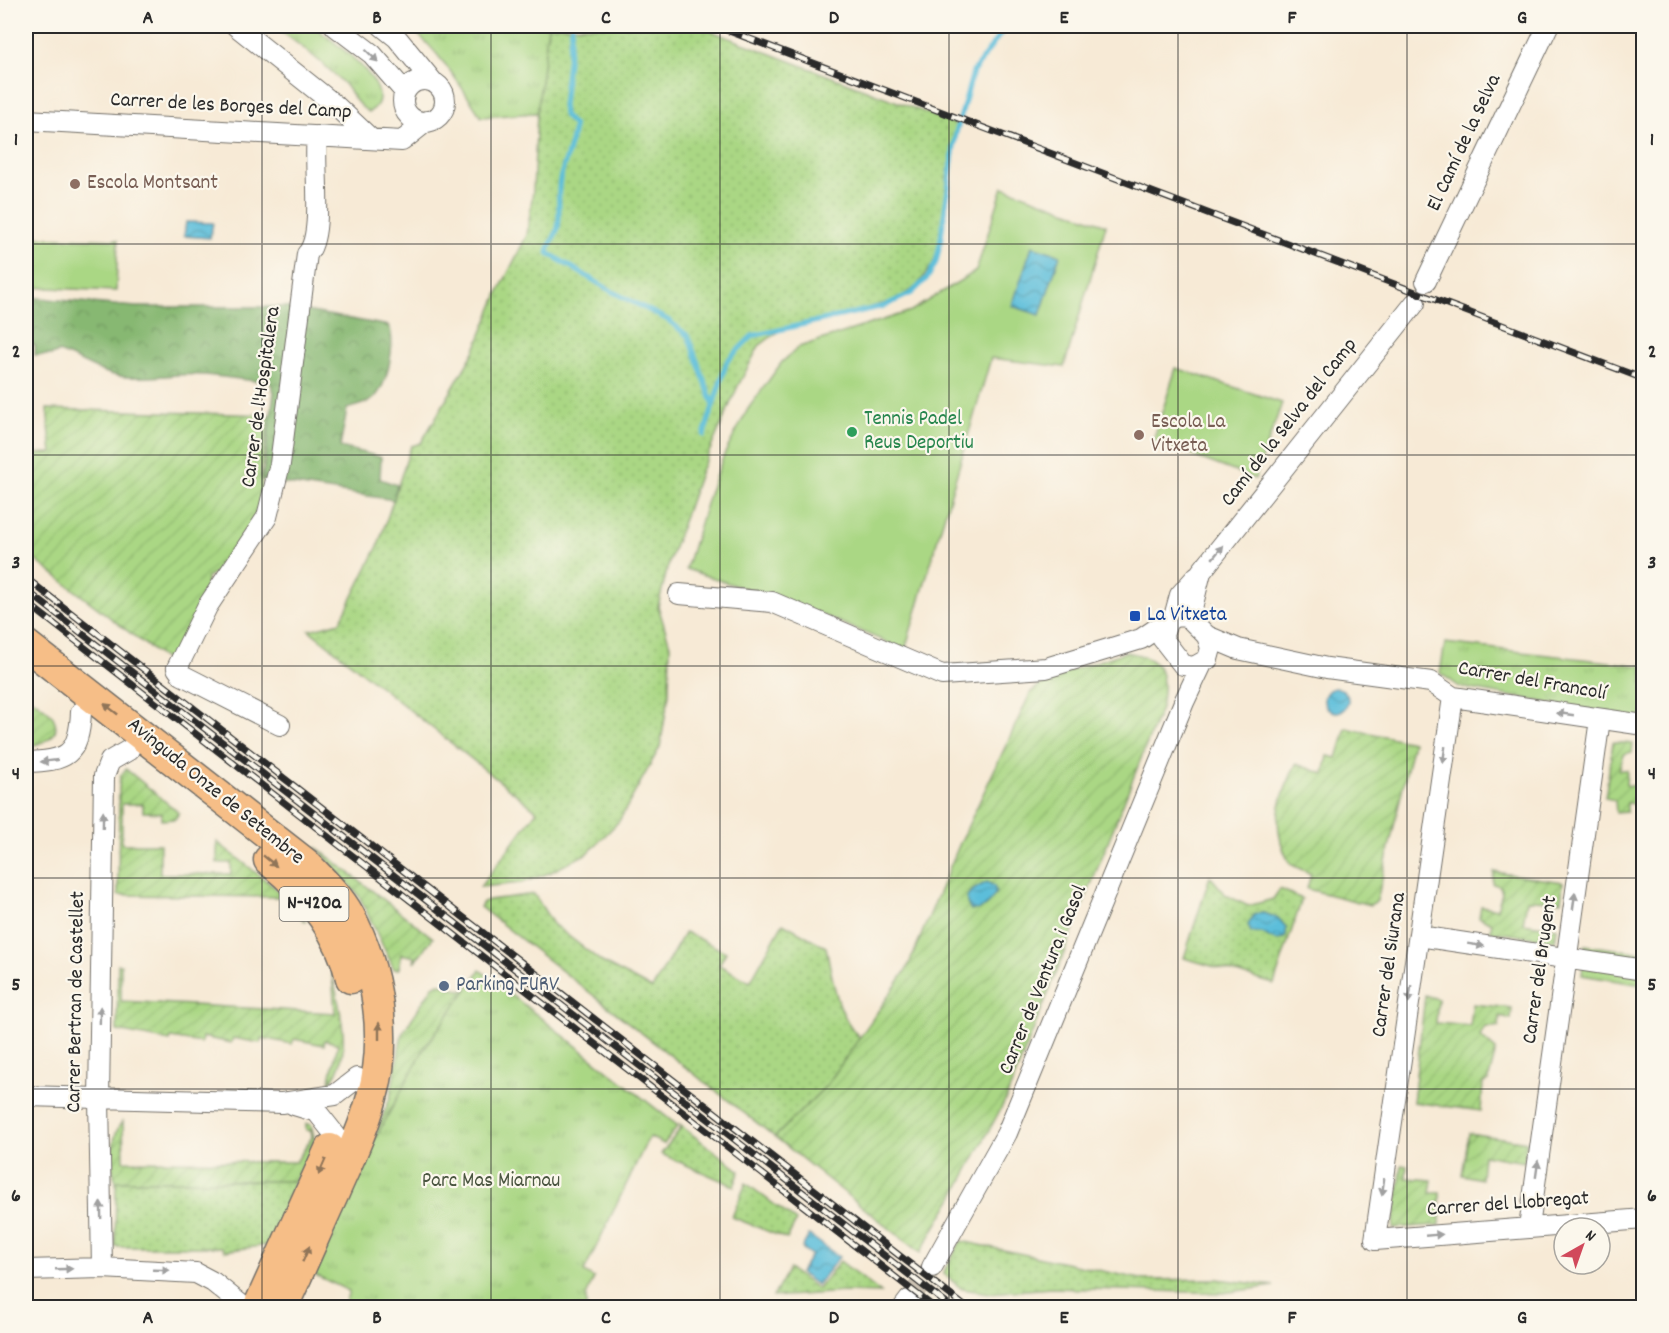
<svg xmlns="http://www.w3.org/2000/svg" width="1669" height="1333" font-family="Dekko,sans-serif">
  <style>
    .grass { fill: url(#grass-dots); stroke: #6a8158; stroke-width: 1.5 }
    .forest { fill: url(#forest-crowns); stroke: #59724e; stroke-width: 1.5 }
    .park { fill: url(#park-tufts); stroke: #6a8158; stroke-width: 1.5 }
    .garden { fill: url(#garden-furrows); stroke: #6a8158; stroke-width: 1.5 }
    .pitch { fill: #aad784; stroke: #6a8158; stroke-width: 1.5 }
    .water { fill: url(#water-waves); stroke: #447482; stroke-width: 1.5 }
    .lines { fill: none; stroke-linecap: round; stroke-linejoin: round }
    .stream { stroke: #5cbeda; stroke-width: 5 }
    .minor-tunnel { stroke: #cec4b4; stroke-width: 20; stroke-dasharray: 20 10; stroke-linecap: butt }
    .minor-casing { stroke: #726e67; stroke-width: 22 }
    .primary-casing { stroke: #726e67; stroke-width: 33 }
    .minor { stroke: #fff; stroke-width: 20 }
    .primary { stroke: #f6be87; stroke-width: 30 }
    .rail-casing { stroke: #2b2b2b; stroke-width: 7 }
    .rail { stroke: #fbf7ec; stroke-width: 4.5; stroke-dasharray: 14; stroke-linecap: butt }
    .oneway { fill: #a0a0a0 }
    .oneway2 { fill: #907459 }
    .grid { fill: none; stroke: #2b2b2b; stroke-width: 1.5; stroke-opacity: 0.55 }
    .education-dot { fill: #8d6e63; stroke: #fbf7ec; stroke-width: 2 }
    .leisure-dot { fill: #2e9e5b; stroke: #fbf7ec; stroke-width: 2 }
    .transit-dot { fill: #1a4fb4; stroke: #fbf7ec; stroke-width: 2 }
    .service-dot { fill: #5c6f8a; stroke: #fbf7ec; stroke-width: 2 }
    .labels { text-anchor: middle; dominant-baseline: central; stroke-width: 4.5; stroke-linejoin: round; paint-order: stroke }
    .shield { fill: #fbf7ec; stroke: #696865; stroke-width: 1.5 }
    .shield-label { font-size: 20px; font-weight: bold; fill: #2b2b2b }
    .street-label { font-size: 21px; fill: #2b2b2b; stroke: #fbf7ec }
    .education-label { font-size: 21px; fill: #785e54; stroke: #fbf7ec; text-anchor: start }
    .leisure-label { font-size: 21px; fill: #27864d; stroke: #fbf7ec; text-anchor: start }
    .transit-label { font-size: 21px; fill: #164399; stroke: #fbf7ec; text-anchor: start }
    .service-label { font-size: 21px; fill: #4e5e75; stroke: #fbf7ec; text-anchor: start }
    .park-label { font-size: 21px; fill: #4b5641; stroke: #fbf7ec }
    .neatline { fill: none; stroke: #2b2b2b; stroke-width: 2 }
    .grid-label { font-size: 20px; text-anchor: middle; font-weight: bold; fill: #2b2b2b }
  </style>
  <defs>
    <pattern id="grass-dots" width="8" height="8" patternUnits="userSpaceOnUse" patternTransform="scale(1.5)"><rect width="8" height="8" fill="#aad784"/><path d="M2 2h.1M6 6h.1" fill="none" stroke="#92b972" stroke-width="1.8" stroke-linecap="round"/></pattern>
    <pattern id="forest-crowns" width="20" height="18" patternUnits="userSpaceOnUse" patternTransform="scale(1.5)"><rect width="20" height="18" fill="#87b872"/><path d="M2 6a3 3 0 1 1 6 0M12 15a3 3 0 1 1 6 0" fill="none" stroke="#6f965e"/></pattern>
    <pattern id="park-tufts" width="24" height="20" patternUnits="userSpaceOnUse" patternTransform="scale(1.5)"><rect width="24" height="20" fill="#aad784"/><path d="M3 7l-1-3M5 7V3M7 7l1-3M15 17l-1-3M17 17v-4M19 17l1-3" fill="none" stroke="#92b972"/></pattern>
    <pattern id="garden-furrows" width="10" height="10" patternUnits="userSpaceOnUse" patternTransform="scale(1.5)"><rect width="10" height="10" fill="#aad784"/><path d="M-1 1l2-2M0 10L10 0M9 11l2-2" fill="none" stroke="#92b972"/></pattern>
    <pattern id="water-waves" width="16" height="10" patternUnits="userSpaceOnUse" patternTransform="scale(1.5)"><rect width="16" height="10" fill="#5cbeda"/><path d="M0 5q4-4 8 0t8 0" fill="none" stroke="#4c9bb1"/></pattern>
  </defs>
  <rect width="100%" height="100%" fill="#fbf7ec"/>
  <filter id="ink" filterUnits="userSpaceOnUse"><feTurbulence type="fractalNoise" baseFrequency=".0167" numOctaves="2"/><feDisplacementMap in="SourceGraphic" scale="12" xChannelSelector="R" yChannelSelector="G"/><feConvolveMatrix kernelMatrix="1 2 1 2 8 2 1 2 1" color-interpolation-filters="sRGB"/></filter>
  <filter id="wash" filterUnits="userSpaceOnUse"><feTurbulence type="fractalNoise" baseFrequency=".008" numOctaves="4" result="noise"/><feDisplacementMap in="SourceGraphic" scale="24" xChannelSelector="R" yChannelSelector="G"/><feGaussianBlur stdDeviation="1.35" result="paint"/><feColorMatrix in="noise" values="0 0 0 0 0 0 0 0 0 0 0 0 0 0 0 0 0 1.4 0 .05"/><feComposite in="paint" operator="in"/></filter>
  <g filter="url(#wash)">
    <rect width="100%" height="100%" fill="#f7ead6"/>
    <path class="grass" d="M548,26H698L958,125L948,171L941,240L933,264L917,286L896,300L839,316L810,321L779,331L759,346L738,386L700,473L669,562L658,606L670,645L669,694L660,747L619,821L588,853L549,873L521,883L480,887L537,811L309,630L340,622L378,546L411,446L421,443L474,352L499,291L527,235L533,191L537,113Z
      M1210,876L1226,895L1248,906L1273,899L1280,889L1302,899L1274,984L1184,958Z
      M534,894L553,924L602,962L652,989L685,932L726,952L719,965L750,982L783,923L826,947C833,979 836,1014 860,1038L827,1085L775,1137L480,907L483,902L489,900Z
      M680,1125L740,1171L734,1186L661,1154L681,1128Z
      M116,1181H295L268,1245L225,1251L222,1247H115Z
      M746,1183L796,1221L787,1239L732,1217Z
      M961,1241L1145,1280L1217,1279L1274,1286L1223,1293L1051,1288L990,1293L962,1289L943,1273Z
      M840,1261L881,1293L843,1292L773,1297L789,1269L818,1289Z"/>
    <path class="forest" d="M26,297L136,307H284L389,326C396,344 388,385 373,399C367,404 355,406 347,409L340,447L381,457L380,479L397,485L394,500L262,480L274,392L270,382C248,381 227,377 205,375C176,372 147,381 118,376C96,372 78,358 58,352L52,355H35V345L26,343Z"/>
    <path class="park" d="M274,26H313C331,40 406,91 369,112C357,106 352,94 344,84C323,62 298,44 274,26Z
      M408,26H548L537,113L481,117C461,86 438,49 408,26Z
      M1445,643L1643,666V720L1460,687L1440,673Z
      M1585,945L1643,953V985L1582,975Z
      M480,970L678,1126L664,1144L649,1137L584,1272L594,1278L586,1296V1307H344L349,1291L313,1274L374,1140L425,1047Z"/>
    <path class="garden" d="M47,409L270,415C267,433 263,453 261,471C260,484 265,495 261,508C256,529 227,568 207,577L206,600L172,665L26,553V454L52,453Z
      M1126,652C1163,658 1167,673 1161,708L1006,1099L955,1194L920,1253L775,1137L827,1085L907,969L960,843L1031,692L1051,677Z
      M26,695C34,701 48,708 53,717C64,737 40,745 26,746Z
      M1346,728L1413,742L1377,901L1370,905L1307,889L1311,874L1290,864C1269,825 1279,801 1296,764L1324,774L1328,756L1337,758Z
      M1613,742L1633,744L1632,752L1624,754L1619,770H1627L1626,785L1643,788V804L1627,803V812L1616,813L1615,800L1605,798Z
      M126,769L179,813L175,819L161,820L162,813L143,812V804H122V844H160V874H231V863H217V842L273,886L306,922L281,897L118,895L119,788L120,776Z
      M316,847L433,938L414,962L415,957L401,954L399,969H394L359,896Z
      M1494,872L1563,882L1561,901L1527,900L1523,923L1557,928L1555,941L1490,931L1492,923L1479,917L1481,906L1497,909L1502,893L1500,886L1493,884Z
      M118,964L121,965V1001L335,1013L332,973C339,1007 355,1054 329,1084L338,1044L325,1040L324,1045L294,1039L292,1044L262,1038L260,1043L233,1038L231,1043L202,1037L201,1043L171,1038L170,1041L117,1031Z
      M438,983L461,990L467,989L425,1047L368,1152L390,1098L402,1034L433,986Z
      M1425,995L1438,999L1436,1023L1470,1026L1473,1004L1512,1008L1511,1019L1500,1016L1499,1027H1485L1480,1036L1496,1050L1488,1081L1483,1083L1481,1111L1413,1102Z
      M123,1121L124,1161L296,1162L312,1137L311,1131L306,1130V1123L311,1125L315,1141L295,1181H116C109,1167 112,1132 123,1121Z
      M1469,1133L1527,1142L1524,1162L1483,1155L1481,1179L1462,1175Z
      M1402,1165L1407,1166L1406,1178L1432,1180L1430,1193H1440V1225L1393,1228Z"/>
    <path class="pitch" d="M1003,187L1106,225L1064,367L991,358L905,650L820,614L686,569L710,491L724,455L748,409L782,362L799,347L911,311L976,271Z
      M26,237L118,240L116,291L26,287Z
      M1176,368L1282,403L1255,479L1153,441Z"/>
    <path class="water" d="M186,222L213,223L210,238L184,236Z
      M1032,246L1060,255L1040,315L1012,306Z
      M1324 700a12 12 0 1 1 24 0a12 12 0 1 1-24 0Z
      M987,882L994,886L996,892C991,902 983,911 971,910C958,894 977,888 987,882Z
      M1261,912L1278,918L1286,927V936C1276,945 1271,937 1262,933C1258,932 1255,933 1251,932L1248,925L1254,915Z
      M809,1235L839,1257L817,1285L800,1273L811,1255L802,1248Z"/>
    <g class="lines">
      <path class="stream" d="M572,26L563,105L564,115L574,126C572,144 566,158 561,175C556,192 561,210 558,227C556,237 549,243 548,253L613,292L668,320L688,336L712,401
        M704,435L727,361L752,336L884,306L912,293L928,277L936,262L940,244L956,133L973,72L1006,26"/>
    </g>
  </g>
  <g filter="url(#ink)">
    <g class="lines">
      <path class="minor-tunnel" d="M909,1300L932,1267"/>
      <g class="minor-casing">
        <path id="minor" d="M236,26L335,105L371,139
          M335,26L372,54L405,92
          M382,26L397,38L433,82
          M403 101a21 21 0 1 1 42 0a21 21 0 1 1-42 0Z
          M26,120L402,141L427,121
          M1426,281L1548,26
          M679,594L772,602L942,675L1046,668L1141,639L1174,617L1181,616L1189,618L1207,636L1211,648L1208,659L1194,667L1183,665L1162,638L1167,623
          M1174,617L1180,595L1197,576
          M1195,624L1192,608L1201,572L1415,303
          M1207,636L1238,649L1327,668L1431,682L1453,697L1644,725
          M1453,697L1375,1240L1644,1219
          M280,725L182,675L177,668L207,607L267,517L280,464L307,254C325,235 313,165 317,136
          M26,762C66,761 79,756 81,712
          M1419,936L1644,970
          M26,1096L282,1103L335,1095L357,1078
          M294,1105L317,1112L336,1136
          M1529,1227L1600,719
          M932,1267L1007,1133L1184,702L1202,664
          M102,1268L99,1099L104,776L110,761L129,750
          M26,1270L102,1268L196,1273L213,1282L245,1308
          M903,1308L909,1300"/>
      </g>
      <g class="primary-casing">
        <path id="primary" d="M26,645L305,863C320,879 338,895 349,915C378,968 389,1039 372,1097C363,1131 347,1163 333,1195C316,1232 300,1270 282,1308
          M269,860C307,891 340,929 351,978
          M258,1308L330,1149"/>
      </g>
      <use href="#minor" class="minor"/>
      <use href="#primary" class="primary"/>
      <g class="rail-casing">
        <path id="rail" d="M716,26L1644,379
          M26,578L967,1308
          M26,590L952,1308
          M26,602L935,1308"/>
      </g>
      <use href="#rail" class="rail"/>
    </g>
    <defs><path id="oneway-solid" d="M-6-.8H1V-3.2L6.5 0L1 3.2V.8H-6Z" transform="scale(1.5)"/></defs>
    <g class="oneway">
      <use href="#oneway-solid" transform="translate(372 56) rotate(44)"/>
      <use href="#oneway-solid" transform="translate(1218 552) rotate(-50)"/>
      <use href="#oneway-solid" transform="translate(1565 714) rotate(-172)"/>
      <use href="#oneway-solid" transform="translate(1444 755) rotate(98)"/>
      <use href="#oneway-solid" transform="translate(49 761) rotate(174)"/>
      <use href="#oneway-solid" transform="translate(103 820) rotate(-89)"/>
      <use href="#oneway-solid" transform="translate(1574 901) rotate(-82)"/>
      <use href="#oneway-solid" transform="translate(1476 945) rotate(9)"/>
      <use href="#oneway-solid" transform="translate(1410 994) rotate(98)"/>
      <use href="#oneway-solid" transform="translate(100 1015) rotate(-89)"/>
      <use href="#oneway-solid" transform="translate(1537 1169) rotate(-82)"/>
      <use href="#oneway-solid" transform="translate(1383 1187) rotate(98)"/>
      <use href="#oneway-solid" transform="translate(101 1210) rotate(-91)"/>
      <use href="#oneway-solid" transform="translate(1434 1235) rotate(-5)"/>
      <use href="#oneway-solid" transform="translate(64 1269) rotate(-2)"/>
      <use href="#oneway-solid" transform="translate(161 1270) rotate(2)"/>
    </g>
    <g class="oneway2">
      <use href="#oneway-solid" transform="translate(111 709) rotate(-142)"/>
      <use href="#oneway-solid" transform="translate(270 861) rotate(39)"/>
      <use href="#oneway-solid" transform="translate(379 1031) rotate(-90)"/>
      <use href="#oneway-solid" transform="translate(322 1167) rotate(114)"/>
      <use href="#oneway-solid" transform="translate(306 1254) rotate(-66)"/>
    </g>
  </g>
  <path class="grid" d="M262,26V1308M491,26V1308M720,26V1308M949,26V1308M1178,26V1308M1407,26V1308M26,244H1644M26,455H1644M26,666H1644M26,878H1644M26,1089H1644"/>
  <g class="education-dot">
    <circle cx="75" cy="184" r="6"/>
    <circle cx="1139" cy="435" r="6"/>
  </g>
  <circle class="leisure-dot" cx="852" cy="432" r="6"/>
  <rect class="transit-dot" x="1129" y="610" width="12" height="12" rx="3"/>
  <circle class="service-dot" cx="444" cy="986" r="6"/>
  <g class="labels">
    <rect class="shield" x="279.5" y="887" width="69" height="34" rx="4.5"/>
    <g class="shield-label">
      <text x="314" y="904">N-420a</text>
    </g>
    <g class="street-label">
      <text transform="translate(231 107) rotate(3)">Carrer de les Borges del Camp</text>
      <text transform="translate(1465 143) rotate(-65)">El Camí de la Selva</text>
      <text transform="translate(262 397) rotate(-82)">Carrer de l'Hospitalera</text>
      <text transform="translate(1290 423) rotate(-52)">Camí de la Selva del Camp</text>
      <text transform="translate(1532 682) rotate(10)">Carrer del Francolí</text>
      <text transform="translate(215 792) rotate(39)">Avinguda Onze de Setembre</text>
      <text transform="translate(1390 965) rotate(-82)">Carrer del Siurana</text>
      <text transform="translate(1541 970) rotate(-82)">Carrer del Brugent</text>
      <text transform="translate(1044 980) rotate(-68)">Carrer de Ventura i Gasol</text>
      <text transform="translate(77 1002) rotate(-89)">Carrer Bertran de Castellet</text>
      <text transform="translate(1508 1205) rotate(-4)">Carrer del Llobregat</text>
    </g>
    <g class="education-label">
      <text x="87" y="184">Escola Montsant</text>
      <text x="1151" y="423">Escola La<tspan x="1151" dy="24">Vitxeta</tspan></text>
    </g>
    <g class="leisure-label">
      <text x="864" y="420">Tennis Padel<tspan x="864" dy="24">Reus Deportiu</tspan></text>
    </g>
    <g class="transit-label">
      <text x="1147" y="616">La Vitxeta</text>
    </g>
    <g class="service-label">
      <text x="456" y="986">Parking FURV</text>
    </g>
    <g class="park-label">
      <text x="491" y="1182">Parc Mas Miarnau</text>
    </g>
  </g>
  <rect width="1669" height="1333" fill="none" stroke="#fbf7ec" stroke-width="66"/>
  <g transform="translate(1582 1246) rotate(40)"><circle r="28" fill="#fbf7ec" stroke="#a8a59f" stroke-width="1.5"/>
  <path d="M0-4.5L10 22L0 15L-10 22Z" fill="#d1495b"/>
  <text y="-9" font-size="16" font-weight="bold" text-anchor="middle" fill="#2b2b2b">N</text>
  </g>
  <rect x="33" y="33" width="1603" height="1267" class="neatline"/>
  <g class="grid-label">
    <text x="148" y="23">A</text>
    <text x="377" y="23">B</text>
    <text x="606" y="23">C</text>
    <text x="834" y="23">D</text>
    <text x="1064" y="23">E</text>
    <text x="1292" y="23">F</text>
    <text x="1522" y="23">G</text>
    <text x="16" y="145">1</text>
    <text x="1652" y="145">1</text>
    <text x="16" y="357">2</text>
    <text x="1652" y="357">2</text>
    <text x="16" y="568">3</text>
    <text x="1652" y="568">3</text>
    <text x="16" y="779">4</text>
    <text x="1652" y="779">4</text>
    <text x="16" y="990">5</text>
    <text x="1652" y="990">5</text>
    <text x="16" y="1201">6</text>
    <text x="1652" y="1201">6</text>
    <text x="148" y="1323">A</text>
    <text x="377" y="1323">B</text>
    <text x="606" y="1323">C</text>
    <text x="834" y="1323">D</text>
    <text x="1064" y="1323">E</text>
    <text x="1292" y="1323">F</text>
    <text x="1522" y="1323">G</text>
  </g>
</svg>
